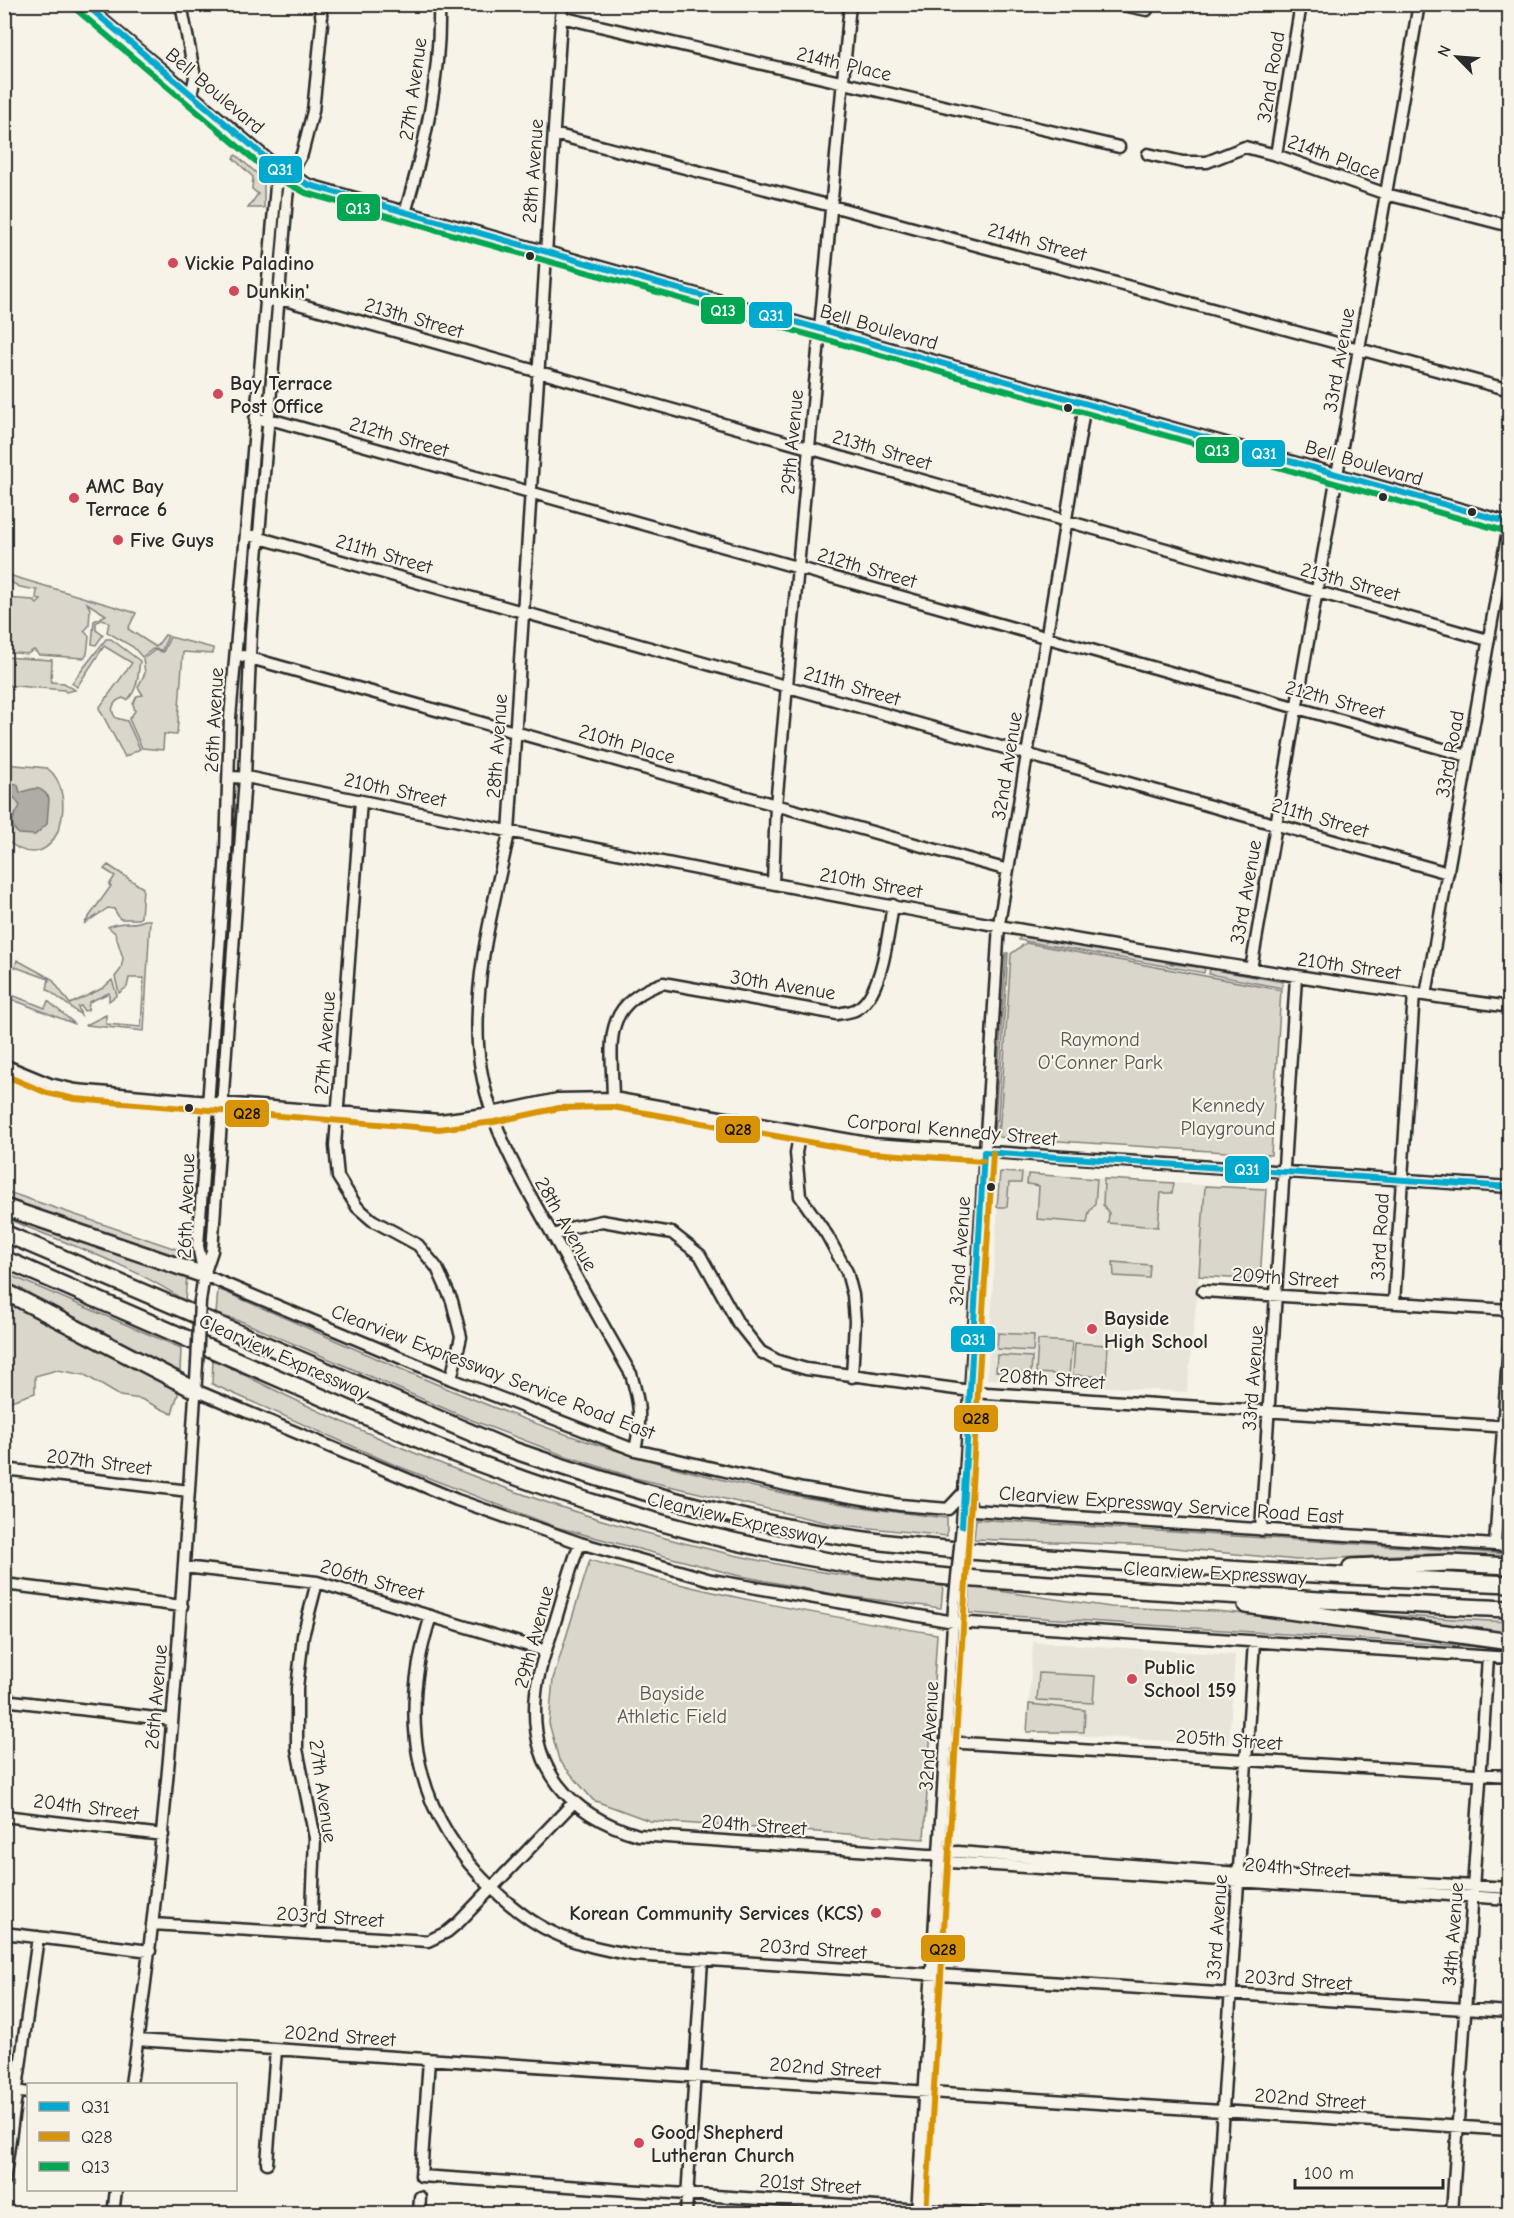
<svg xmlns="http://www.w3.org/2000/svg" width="1514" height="2218" font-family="'Comic Neue',sans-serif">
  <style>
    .built { fill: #e8e4da }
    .green { fill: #dad6cc; stroke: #82807c; stroke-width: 1.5 }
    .water { fill: #afaca4; stroke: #7a7874; stroke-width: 1.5 }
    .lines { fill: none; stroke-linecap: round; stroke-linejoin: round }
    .minor-casing { stroke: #2b2b2b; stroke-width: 15 }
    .highway-casing { stroke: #2b2b2b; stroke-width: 20 }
    .minor { stroke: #f7f3e8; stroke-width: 10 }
    .highway { stroke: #f7f3e8; stroke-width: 15 }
    .minor-bridge-casing { stroke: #2b2b2b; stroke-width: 15; stroke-linecap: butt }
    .minor-bridge { stroke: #f7f3e8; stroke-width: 10 }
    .bus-1-casing { stroke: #f7f3e8; stroke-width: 10 }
    .bus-2-casing { stroke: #f7f3e8; stroke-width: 10 }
    .bus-3-casing { stroke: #f7f3e8; stroke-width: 10 }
    .bus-1 { stroke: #00a9ce; stroke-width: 6 }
    .bus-2 { stroke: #d89406; stroke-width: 6 }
    .bus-3 { stroke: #00a651; stroke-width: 6 }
    .bus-dot { fill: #2b2b2b; stroke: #f7f3e8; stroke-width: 2 }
    .poi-dot { fill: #d1495b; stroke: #f7f3e8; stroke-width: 2 }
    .labels { text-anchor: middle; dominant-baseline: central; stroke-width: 4.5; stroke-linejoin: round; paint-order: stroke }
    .street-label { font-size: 20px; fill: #2b2b2b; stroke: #f7f3e8 }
    .poi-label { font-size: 20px; font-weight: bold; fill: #2b2b2b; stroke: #f7f3e8; text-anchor: start }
    .park-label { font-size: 20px; fill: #575653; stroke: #f7f3e8 }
    .line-badge { stroke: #f7f3e8; stroke-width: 2 }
    .badge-label { font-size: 16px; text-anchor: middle; font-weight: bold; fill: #fff }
    .pale-badge-label { font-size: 16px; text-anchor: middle; font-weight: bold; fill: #111 }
  </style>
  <rect width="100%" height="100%" fill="#f7f3e8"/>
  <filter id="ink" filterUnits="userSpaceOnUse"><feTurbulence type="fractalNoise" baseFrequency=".0167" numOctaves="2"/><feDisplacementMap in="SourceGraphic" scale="12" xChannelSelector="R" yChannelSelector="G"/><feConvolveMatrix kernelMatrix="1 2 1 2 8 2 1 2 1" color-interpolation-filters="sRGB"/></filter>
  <g filter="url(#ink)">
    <path class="built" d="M1000,1172L1266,1189L1260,1280L1199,1276L1187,1392L987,1379Z
      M1033,1642L1235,1655L1229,1745L1027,1732Z"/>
    <path class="green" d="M236,155L264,180V208H248L258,194L252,189L253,177L233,158Z
      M5,574L136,613L128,629L156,647L165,635L168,636L162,650L153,649L142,657L133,647L107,632L109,623L102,619L96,623V630L103,635L96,645L92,644L94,621L106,615L87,603L90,609L89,626L84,631L89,636L87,654L84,658L39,655L34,650L27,654L5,652V598L33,600L37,604L41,600L36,599L37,590L20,587L5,579Z
      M170,637L213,648V654L183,652L177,735L164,734L163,750L142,748L129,719L135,711L133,704L137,696L143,695L138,687L145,673L143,659L155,650L163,652Z
      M106,639H111L140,661C138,671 139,690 127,700L123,698C113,701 109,710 116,718L127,721L140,749L125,757L99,708L132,663L104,646L77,687L72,683Z
      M4,657L52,660L51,682L64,683L75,690L66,692L64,690L5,685Z
      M5,764L47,768C81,792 57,886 5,839Z
      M108,865L143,888L141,917L139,919H120L114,909L108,908L84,924L111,886L109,885L115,876L104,869Z
      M145,920H150L144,1031L86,1025L106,1015V1024L141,1027L144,978H129L127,987L119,993L115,977L121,969L123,958L115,933L108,927C122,920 134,926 145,920Z
      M1020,935L1046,939V942L1048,940L1166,961V963L1205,968L1204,973L1019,940Z
      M1026,943L1281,990L1271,1155L999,1137L1011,954Z
      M1006,953H1008L997,1135H994Z
      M17,960L52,979L70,1004L103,988L112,980L117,995L109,1001V993L89,1002L88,1010L84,1011L81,1006L78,1007L81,1015L47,989L49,979L15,967Z
      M1210,969L1283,982L1282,988L1209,974Z
      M4,992L45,1008L48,1001L75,1024L11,999L7,1011H5Z
      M1000,1172L1022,1173L1021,1183H1009L1007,1207H997Z
      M1028,1174L1097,1179L1095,1204L1089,1212L1087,1223L1037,1219L1039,1186L1027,1184Z
      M1104,1179L1174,1183L1172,1193H1161L1158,1227L1108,1223L1109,1213L1103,1205Z
      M1205,1186L1266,1189L1260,1280L1199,1276Z
      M5,1191L185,1252V1253L174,1258L5,1200Z
      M5,1211L187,1274L185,1301C131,1264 64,1243 5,1218Z
      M1113,1262L1150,1265L1149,1278L1114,1276Z
      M5,1273L181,1348L180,1372L5,1281Z
      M218,1289C342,1342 464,1401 592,1443C707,1480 827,1506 947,1518V1536L832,1524L635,1478L560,1454L469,1419L243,1322L216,1314Z
      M4,1296L178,1383V1394L172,1414L141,1399L120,1396L85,1375L57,1370L35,1376V1393L5,1403Z
      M998,1333L1034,1335L1033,1351L997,1349Z
      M1038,1340L1072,1342L1069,1375L1036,1373Z
      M1075,1343L1108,1345L1106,1377L1073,1375Z
      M997,1355L1032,1357L1031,1373L996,1371Z
      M213,1359C398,1455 598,1532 803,1569C849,1577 896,1581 943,1586L941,1608L838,1595L736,1575L556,1527L395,1465L212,1384Z
      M976,1519L1509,1554L1510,1558L1420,1554L1297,1560L1155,1546L974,1539Z
      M590,1560C704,1594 819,1615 937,1634L924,1839L650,1821L593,1800L559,1760L549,1723L553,1679Z
      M970,1587L1111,1607L1215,1611L1309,1620L1509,1647V1649L969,1613Z
      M1366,1614L1509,1622V1634Z
      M1039,1673L1095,1676L1093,1703L1037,1700Z
      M1029,1704L1085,1710L1084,1732H1027Z"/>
    <path class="water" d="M14,784L18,785L20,793C33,788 40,784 49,798L47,824L35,835L19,834C7,824 14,817 20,806L11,793Z"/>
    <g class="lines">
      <g class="minor-casing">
        <path id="minor" d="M84,4L278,168L309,185L1510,523
          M181,4L195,77L191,96
          M562,4L509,833C494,903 474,973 478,1045C483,1117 520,1178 555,1239C580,1284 605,1329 631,1374C640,1404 642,1419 635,1450
          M1118,4L1147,10
          M561,17L1119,147
          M554,134L843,209L1510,390
          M1148,154L1183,162H1207L1245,147L1276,155L1386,194L1510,226
          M1276,155L1301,4
          M405,213C425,144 441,76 439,4
          M265,300L288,301L1488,640
          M255,419L277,421L1468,756
          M246,534L1448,873
          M243,656L1008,870
          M230,777L251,778C668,865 1087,950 1510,1007
          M361,801L335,1146L338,1177L357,1207L372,1220L418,1245L437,1268L452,1301L461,1337L451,1379
          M1508,876H1510
          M773,883L776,805L850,4
          M1251,969L1419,4
          M1426,995L1510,519
          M4,1065L50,1084L76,1090L197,1101L440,1120L492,1113L558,1099L613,1098L873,1144L1510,1187
          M613,1098C612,1043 600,1005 663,983L837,1014C843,1013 850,1012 855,1010C883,997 888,932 893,905
          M800,1131L796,1153L800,1196L827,1235L847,1272L853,1295L855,1321L852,1377
          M553,1236L570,1228L602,1221L672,1233L700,1255L738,1323L761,1352L778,1361L806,1369L986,1393L1510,1427
          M204,1275L451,1379L635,1450L803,1489L900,1505L948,1509L964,1492L973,1510L1510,1546
          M204,1275L198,1246L226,852L230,718L276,186L290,175
          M1203,1291L1510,1310
          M200,1301L204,1275L212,1251L245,777L251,631L287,198L290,175L302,154L313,111L322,23L320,4
          M1394,1303L1414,993
          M195,1390L457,1500L580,1543L711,1580L954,1622L1510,1658
          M4,1469L189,1491
          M962,1526L999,924L1085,404
          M1261,1530L1296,977
          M580,1543C570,1569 563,1596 555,1622C548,1645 538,1669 536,1693C528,1768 569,1815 638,1835L928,1855L958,1852L1239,1873L1510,1888
          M1495,1545L1510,1328
          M184,1567L317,1582L546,1651
          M4,1584L182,1606
          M431,1616C397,1720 414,1815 495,1891C513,1908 531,1923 554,1933C579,1945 606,1950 633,1955L1510,2012
          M4,1700L172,1720
          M946,1742L1510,1776
          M4,1816L163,1835
          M940,1856L950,1862L1510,1899
          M152,1924L428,1941L447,1932L459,1922L573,1803
          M4,1933L150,1951
          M311,1934L315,1838L297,1749V1688L303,1636L317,1582
          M137,2040L1510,2130
          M429,2060L421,2176L981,2214
          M131,2084C167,1846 182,1605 197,1364
          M4,2089L28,2093
          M267,2163L276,2050
          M4,2182L38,1937
          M113,2214L116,2190
          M419,2214L420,2197
          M686,2214L702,1960
          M917,2214L954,1608
          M1216,2214L1254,1642
          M1452,2214L1488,1657"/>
      </g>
      <g class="highway-casing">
        <path id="highway" d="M4,1207L204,1275
          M4,1233L507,1448C599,1480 692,1508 787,1527C882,1546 979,1552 1076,1559C1220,1570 1365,1577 1510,1584
          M4,1259L434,1446C570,1500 707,1541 851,1565C922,1577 993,1580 1065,1585C1213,1596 1361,1602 1510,1609
          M4,1291L195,1390
          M1351,1567L1450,1563L1510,1566
          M1246,1605L1510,1642"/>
      </g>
      <use href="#minor" class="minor"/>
      <use href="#highway" class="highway"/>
      <g class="minor-bridge-casing">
        <path id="minor-bridge" d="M197,1364L200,1301
          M954,1608L962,1526"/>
      </g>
      <use href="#minor-bridge" class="minor-bridge"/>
      <g class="bus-1-casing">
        <path id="bus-1" d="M85,4L278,168L309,185L1510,523
          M984,1152L1510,1187
          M962,1526L984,1152"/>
      </g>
      <g class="bus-2-casing">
        <path id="bus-2" d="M4,1075L47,1093L75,1099L439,1129L494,1122L559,1108L612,1107L871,1153L983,1161
          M926,2214L993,1153"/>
      </g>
      <g class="bus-3-casing">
        <path id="bus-3" d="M78,11L272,175L306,193L1508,532"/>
      </g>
      <use href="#bus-1" class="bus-1"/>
      <use href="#bus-2" class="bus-2"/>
      <use href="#bus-3" class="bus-3"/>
    </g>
  </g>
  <g class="bus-dot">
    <circle cx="530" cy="256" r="5"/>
    <circle cx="1068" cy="408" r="5"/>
    <circle cx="1383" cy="497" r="5"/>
    <circle cx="1472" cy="512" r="5"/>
    <circle cx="189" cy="1108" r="5"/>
    <circle cx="991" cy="1187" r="5"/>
  </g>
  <g class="poi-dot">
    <circle cx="173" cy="263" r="6"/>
    <circle cx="234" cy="291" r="6"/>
    <circle cx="218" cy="394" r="6"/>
    <circle cx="74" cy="498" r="6"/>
    <circle cx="118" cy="540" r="6"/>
    <circle cx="1092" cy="1329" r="6"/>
    <circle cx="1132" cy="1679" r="6"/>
    <circle cx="876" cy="1913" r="6"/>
    <circle cx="639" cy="2143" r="6"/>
  </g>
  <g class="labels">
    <g class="street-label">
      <text transform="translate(844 64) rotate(13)">214th Place</text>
      <text transform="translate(1271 77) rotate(-81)">32nd Road</text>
      <text transform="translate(413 89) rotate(-82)">27th Avenue</text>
      <text transform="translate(215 91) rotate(40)">Bell Boulevard</text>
      <text transform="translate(1334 157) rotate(20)">214th Place</text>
      <text transform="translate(533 171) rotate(-86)">28th Avenue</text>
      <text transform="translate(1037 242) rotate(15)">214th Street</text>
      <text transform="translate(414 318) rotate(16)">213th Street</text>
      <text transform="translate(879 327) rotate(16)">Bell Boulevard</text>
      <text transform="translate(1339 360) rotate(-80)">33rd Avenue</text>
      <text transform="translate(399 437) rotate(16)">212th Street</text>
      <text transform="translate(792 442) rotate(-85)">29th Avenue</text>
      <text transform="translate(882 450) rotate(16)">213th Street</text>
      <text transform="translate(1364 463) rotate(16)">Bell Boulevard</text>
      <text transform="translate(384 554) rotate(16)">211th Street</text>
      <text transform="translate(867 568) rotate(16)">212th Street</text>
      <text transform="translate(1350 582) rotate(15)">213th Street</text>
      <text transform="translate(852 686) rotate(16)">211th Street</text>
      <text transform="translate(1335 700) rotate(15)">212th Street</text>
      <text transform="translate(214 720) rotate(-87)">26th Avenue</text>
      <text transform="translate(627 744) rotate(16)">210th Place</text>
      <text transform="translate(497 746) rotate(-86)">28th Avenue</text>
      <text transform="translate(1450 754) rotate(-80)">33rd Road</text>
      <text transform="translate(1007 766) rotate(-81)">32nd Avenue</text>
      <text transform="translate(395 790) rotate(12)">210th Street</text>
      <text transform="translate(1320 818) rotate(16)">211th Street</text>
      <text transform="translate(871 883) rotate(10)">210th Street</text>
      <text transform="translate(1246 892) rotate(-80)">33rd Avenue</text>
      <text transform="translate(1349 966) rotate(8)">210th Street</text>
      <text transform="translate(783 985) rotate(9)">30th Avenue</text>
      <text transform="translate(325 1043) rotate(-86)">27th Avenue</text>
      <text transform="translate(952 1130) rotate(5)">Corporal Kennedy Street</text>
      <text transform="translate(186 1206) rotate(-88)">26th Avenue</text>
      <text transform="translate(566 1224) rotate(60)">28th Avenue</text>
      <text transform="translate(1380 1237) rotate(-87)">33rd Road</text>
      <text transform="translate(960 1251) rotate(-86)">32nd Avenue</text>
      <text transform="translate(1285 1278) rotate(4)">209th Street</text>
      <text transform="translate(284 1357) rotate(24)">Clearview Expressway</text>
      <text transform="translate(493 1372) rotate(21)">Clearview Expressway Service Road East</text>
      <text transform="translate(1253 1378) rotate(-86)">33rd Avenue</text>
      <text transform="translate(1052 1379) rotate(4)">208th Street</text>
      <text transform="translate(99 1462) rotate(7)">207th Street</text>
      <text transform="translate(1171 1505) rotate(4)">Clearview Expressway Service Road East</text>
      <text transform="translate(737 1519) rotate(13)">Clearview Expressway</text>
      <text transform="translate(1215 1573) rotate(3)">Clearview Expressway</text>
      <text transform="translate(372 1580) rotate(16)">206th Street</text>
      <text transform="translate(534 1637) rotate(-75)">29th Avenue</text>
      <text transform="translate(156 1697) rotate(-85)">26th Avenue</text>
      <text transform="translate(929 1736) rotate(-87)">32nd Avenue</text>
      <text transform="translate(1229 1740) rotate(4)">205th Street</text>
      <text transform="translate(323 1791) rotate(82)">27th Avenue</text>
      <text transform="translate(86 1807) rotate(7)">204th Street</text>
      <text transform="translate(754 1825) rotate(4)">204th Street</text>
      <text transform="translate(1297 1868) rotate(4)">204th Street</text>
      <text transform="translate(330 1917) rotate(4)">203rd Street</text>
      <text transform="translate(1217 1927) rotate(-86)">33rd Avenue</text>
      <text transform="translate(1453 1934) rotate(-86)">34th Avenue</text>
      <text transform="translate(813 1949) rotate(4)">203rd Street</text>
      <text transform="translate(1298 1980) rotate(4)">203rd Street</text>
      <text transform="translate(340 2036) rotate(4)">202nd Street</text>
      <text transform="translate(825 2068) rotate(4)">202nd Street</text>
      <text transform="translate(1310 2099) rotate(4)">202nd Street</text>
      <text transform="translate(810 2184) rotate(4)">201st Street</text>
    </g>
    <g class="poi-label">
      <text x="185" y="263">Vickie Paladino</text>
      <text x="246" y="291">Dunkin'</text>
      <text x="230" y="383">Bay Terrace<tspan x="230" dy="23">Post Office</tspan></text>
      <text x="86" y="486">AMC Bay<tspan x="86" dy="23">Terrace 6</tspan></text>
      <text x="130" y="540">Five Guys</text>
      <text x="1104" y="1318">Bayside<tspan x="1104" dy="23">High School</tspan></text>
      <text x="1144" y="1667">Public<tspan x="1144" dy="23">School 159</tspan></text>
      <text x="864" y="1913" text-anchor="end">Korean Community Services (KCS)</text>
      <text x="651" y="2132">Good Shepherd<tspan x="651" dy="23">Lutheran Church</tspan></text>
    </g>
    <g class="park-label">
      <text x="1100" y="1039">Raymond<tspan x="1100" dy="23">O'Conner Park</tspan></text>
      <text x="1228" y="1105">Kennedy<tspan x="1228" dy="23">Playground</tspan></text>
      <text x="672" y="1693">Bayside<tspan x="672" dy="23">Athletic Field</tspan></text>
    </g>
  </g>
  <g class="line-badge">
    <rect x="258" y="155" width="45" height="29" rx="6" fill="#00a9ce"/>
    <rect x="336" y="193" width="45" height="29" rx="6" fill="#00a651"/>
    <rect x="700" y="296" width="46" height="29" rx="6" fill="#00a651"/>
    <rect x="748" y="301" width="45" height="28" rx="6" fill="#00a9ce"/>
    <rect x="1195" y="436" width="45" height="28" rx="6" fill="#00a651"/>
    <rect x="1241" y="439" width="45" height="29" rx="6" fill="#00a9ce"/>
    <rect x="224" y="1099" width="46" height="29" rx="6" fill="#d89406"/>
    <rect x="715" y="1115" width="46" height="29" rx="6" fill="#d89406"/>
    <rect x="1224" y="1155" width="46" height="29" rx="6" fill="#00a9ce"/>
    <rect x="950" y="1325" width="46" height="28" rx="6" fill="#00a9ce"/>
    <rect x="953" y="1404" width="46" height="29" rx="6" fill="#d89406"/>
    <rect x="920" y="1934" width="46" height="29" rx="6" fill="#d89406"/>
  </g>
  <g class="badge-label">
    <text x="280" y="175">Q31</text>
    <text x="358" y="214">Q13</text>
    <text x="723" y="316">Q13</text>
    <text x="771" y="321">Q31</text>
    <text x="1217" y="456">Q13</text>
    <text x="1264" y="459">Q31</text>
    <text x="1247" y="1175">Q31</text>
    <text x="973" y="1345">Q31</text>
  </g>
  <g class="pale-badge-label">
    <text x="247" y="1119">Q28</text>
    <text x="738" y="1135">Q28</text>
    <text x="976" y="1424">Q28</text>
    <text x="943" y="1955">Q28</text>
  </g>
  <rect width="1514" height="2218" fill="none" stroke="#f7f3e8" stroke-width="24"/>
  <rect x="12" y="12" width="1490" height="2194" fill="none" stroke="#2b2b2b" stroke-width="2" filter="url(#ink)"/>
  <rect x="27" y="2083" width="210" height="108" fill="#f7f3e8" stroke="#a5a39c" stroke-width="1.5"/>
  <rect x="39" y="2102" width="30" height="9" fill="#00a9ce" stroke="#a5a39c" stroke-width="1.5"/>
  <text x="81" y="2113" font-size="18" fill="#2b2b2b">Q31</text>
  <rect x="39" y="2132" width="30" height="9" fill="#d89406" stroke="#a5a39c" stroke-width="1.5"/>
  <text x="81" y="2143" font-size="18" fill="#2b2b2b">Q28</text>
  <rect x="39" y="2162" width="30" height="9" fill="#00a651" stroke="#a5a39c" stroke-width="1.5"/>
  <text x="81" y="2173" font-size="18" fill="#2b2b2b">Q13</text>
  <g transform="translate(1457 57) rotate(295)" stroke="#f7f3e8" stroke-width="4.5" paint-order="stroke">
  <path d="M0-4.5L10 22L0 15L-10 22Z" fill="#2b2b2b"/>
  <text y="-9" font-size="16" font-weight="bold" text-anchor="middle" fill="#2b2b2b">N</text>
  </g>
  <path d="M1295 2179v9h148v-9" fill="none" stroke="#2b2b2b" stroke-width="3"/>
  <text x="1304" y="2179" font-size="18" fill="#2b2b2b" stroke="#f7f3e8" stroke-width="4.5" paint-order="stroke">100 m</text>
</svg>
